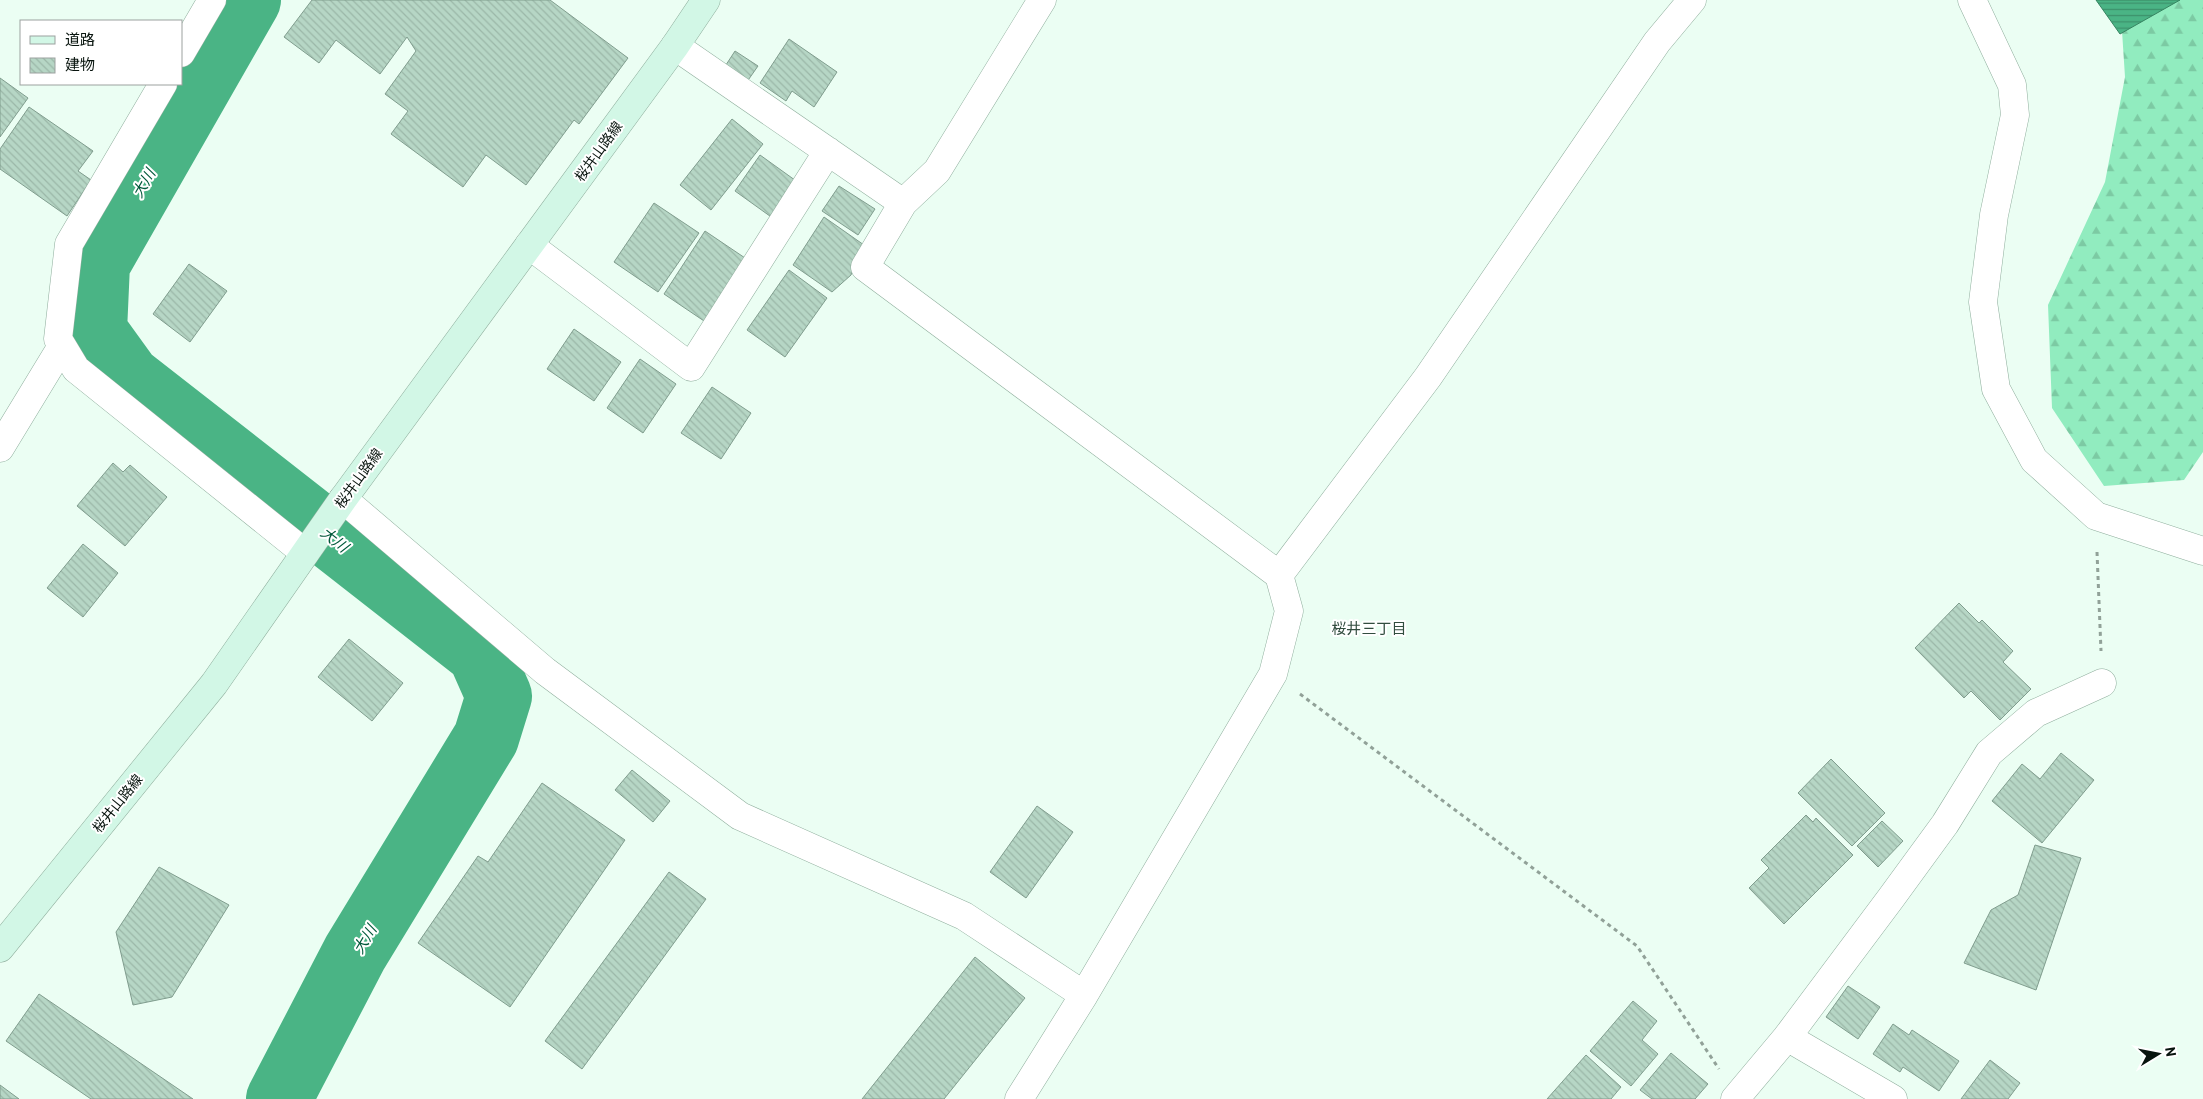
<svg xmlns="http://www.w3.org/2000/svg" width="2203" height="1099" font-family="Barlow,'Noto Sans JP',sans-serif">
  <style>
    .forest { fill: url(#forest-firs) }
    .water { fill: url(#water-rules); stroke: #368461 }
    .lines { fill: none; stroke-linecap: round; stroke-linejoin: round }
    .river { stroke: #4ab485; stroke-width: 66 }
    .building { fill: url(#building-back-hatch); stroke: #809d8e }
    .minor-casing { stroke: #8fae9d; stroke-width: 29 }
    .secondary-casing { stroke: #8fae9d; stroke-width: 29 }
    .path { stroke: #91a198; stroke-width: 3; stroke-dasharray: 4 4; stroke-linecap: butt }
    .minor { stroke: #fff; stroke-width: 28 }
    .secondary { stroke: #d2f7e6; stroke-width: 28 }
    .labels { text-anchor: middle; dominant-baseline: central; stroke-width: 4; stroke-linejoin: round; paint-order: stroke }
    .street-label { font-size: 14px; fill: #08140e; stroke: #fff }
    .water-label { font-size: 15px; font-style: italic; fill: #00583a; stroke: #fff }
    .neighbourhood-label { font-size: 15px; fill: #324d3f; stroke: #fff }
  </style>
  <defs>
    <pattern id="forest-firs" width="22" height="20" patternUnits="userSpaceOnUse" patternTransform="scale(1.25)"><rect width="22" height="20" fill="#91ecbf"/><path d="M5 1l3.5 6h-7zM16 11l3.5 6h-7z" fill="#7ccaa3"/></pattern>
    <pattern id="water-rules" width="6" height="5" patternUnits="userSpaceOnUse" patternTransform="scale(1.25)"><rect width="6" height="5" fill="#4ab485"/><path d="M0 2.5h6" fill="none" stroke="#3c916b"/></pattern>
    <pattern id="building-back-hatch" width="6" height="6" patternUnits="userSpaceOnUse" patternTransform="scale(1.25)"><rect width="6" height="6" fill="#b6d6c5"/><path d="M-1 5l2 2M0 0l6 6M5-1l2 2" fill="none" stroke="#9bb7a8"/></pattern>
  </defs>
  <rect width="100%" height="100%" fill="#ebfef3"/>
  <path class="forest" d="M2120,0H2203V452L2184,480L2104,486L2052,408L2048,305L2105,182L2125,77Z"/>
  <path class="water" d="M2096,0H2180L2120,34Z"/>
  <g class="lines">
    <path class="river" d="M248,0L97,264L94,331L128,378L480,653L499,696L486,738L355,953L279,1099"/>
  </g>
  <path class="building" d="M312,0H550L628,58L579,124L574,120L526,185L486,155L463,187L391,134L408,111L385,94L416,51L407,37L380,74L336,40L319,63L284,37Z
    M789,39L837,72L814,107L792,91L786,101L760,83Z
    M735,51L758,66L744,86L722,71Z
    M0,78L28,98L0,137Z
    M29,107L93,151L78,171L91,180L67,216L0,169V149Z
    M732,119L763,144L711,210L680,185Z
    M760,155L799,183L774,219L735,191Z
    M839,186L875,209L858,235L822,211Z
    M654,203L699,233L658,292L614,262Z
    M824,217L864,245L851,275L832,292L793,265Z
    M705,231L751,262L710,325L664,294Z
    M189,264L227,291L190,342L153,314Z
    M789,270L827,298L785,357L747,330Z
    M574,329L621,362L594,401L547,369Z
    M640,359L676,384L643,433L607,408Z
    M712,387L751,413L721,459L681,433Z
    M113,463L123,472L130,465L167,497L125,546L77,506Z
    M83,544L118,573L83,617L47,588Z
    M1959,603L1979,623L1982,620L2013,651L2003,662L2031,689L2000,720L1971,691L1964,698L1915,648Z
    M349,639L403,683L372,721L318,677Z
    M2061,753L2094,780L2042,843L1992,801L2022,764L2040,779Z
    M1831,759L1885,813L1852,846L1798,793Z
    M632,770L670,801L653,822L615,790Z
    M542,783L625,840L510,1007L418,943L478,856L488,862Z
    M1037,806L1073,832L1026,898L990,872Z
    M1806,815L1813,822L1816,818L1853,855L1784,924L1749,888L1769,868L1761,860Z
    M1882,821L1903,841L1878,867L1857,846Z
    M2035,845L2081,858L2036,990L1964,963L1991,910L2018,895Z
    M159,867L229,905L172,997L133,1005L116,932Z
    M669,872L706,899L582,1069L545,1041Z
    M975,957L1025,998L944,1099H862Z
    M1848,986L1880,1007L1858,1039L1826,1017Z
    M39,994L193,1099H91L6,1041Z
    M1633,1001L1657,1021L1642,1040L1658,1054L1631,1086L1590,1051Z
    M1893,1024L1909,1035L1912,1030L1959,1061L1939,1091L1903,1067L1900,1072L1873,1054Z
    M1671,1053L1708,1084L1695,1099H1652L1640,1090Z
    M1586,1055L1621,1087L1611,1099H1547Z
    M1990,1060L2020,1083L2008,1099H1961Z
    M0,1085L19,1099H0Z"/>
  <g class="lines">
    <g class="minor-casing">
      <path id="minor" d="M1972,0L2012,85L2015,115L1994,215L1983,302L1996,389L2034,460L2096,516L2203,551
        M675,46L903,203L865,267L1279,575L1289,611L1273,674L1084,995L1019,1099
        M181,53L212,0
        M163,84L69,244L58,339L76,369L305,553
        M903,203L937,171L1042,0
        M529,245L691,367L828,151
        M0,448L62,346
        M343,499L545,671L740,816L964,916L1084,995
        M1279,575L1428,377L1657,42L1692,0
        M1787,1037L1893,1099
        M1735,1099L1787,1037L1891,898L1945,824L1989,753L2036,713L2102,683"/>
    </g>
    <g class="secondary-casing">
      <path id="secondary" d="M0,948L214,684L343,499L675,46L706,0"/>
    </g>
    <path class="path" d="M2097,552L2101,651
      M1300,694L1637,946L1719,1069"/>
    <use href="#minor" class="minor"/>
    <use href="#secondary" class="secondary"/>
  </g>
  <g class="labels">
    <g class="street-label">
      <text transform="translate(598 151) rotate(-54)">桜井山路線</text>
      <text transform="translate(358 478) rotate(-54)">桜井山路線</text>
      <text transform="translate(117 803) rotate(-51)">桜井山路線</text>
    </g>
    <g class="water-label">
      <text transform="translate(143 183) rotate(-60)">大川</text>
      <text transform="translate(335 539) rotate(38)">大川</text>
      <text transform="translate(364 939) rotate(-59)">大川</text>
    </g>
    <g class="neighbourhood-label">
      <text x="1369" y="628">桜井三丁目</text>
    </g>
  </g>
  <rect x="20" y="20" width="162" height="65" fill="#ffffff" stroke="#9ca19f"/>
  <rect x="30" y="36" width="25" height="8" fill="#d2f7e6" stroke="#9ca19f"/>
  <text x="65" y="45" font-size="15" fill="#08140e">道路</text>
  <rect x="30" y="58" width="25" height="15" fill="url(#building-back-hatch)" stroke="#9ca19f"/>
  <text x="65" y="70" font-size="15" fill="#08140e">建物</text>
  <g transform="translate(2158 1054) rotate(80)" stroke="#ffffff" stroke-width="4" paint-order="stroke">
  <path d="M0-4L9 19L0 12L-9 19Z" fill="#08140e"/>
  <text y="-8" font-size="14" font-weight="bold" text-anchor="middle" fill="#08140e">N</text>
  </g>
</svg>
